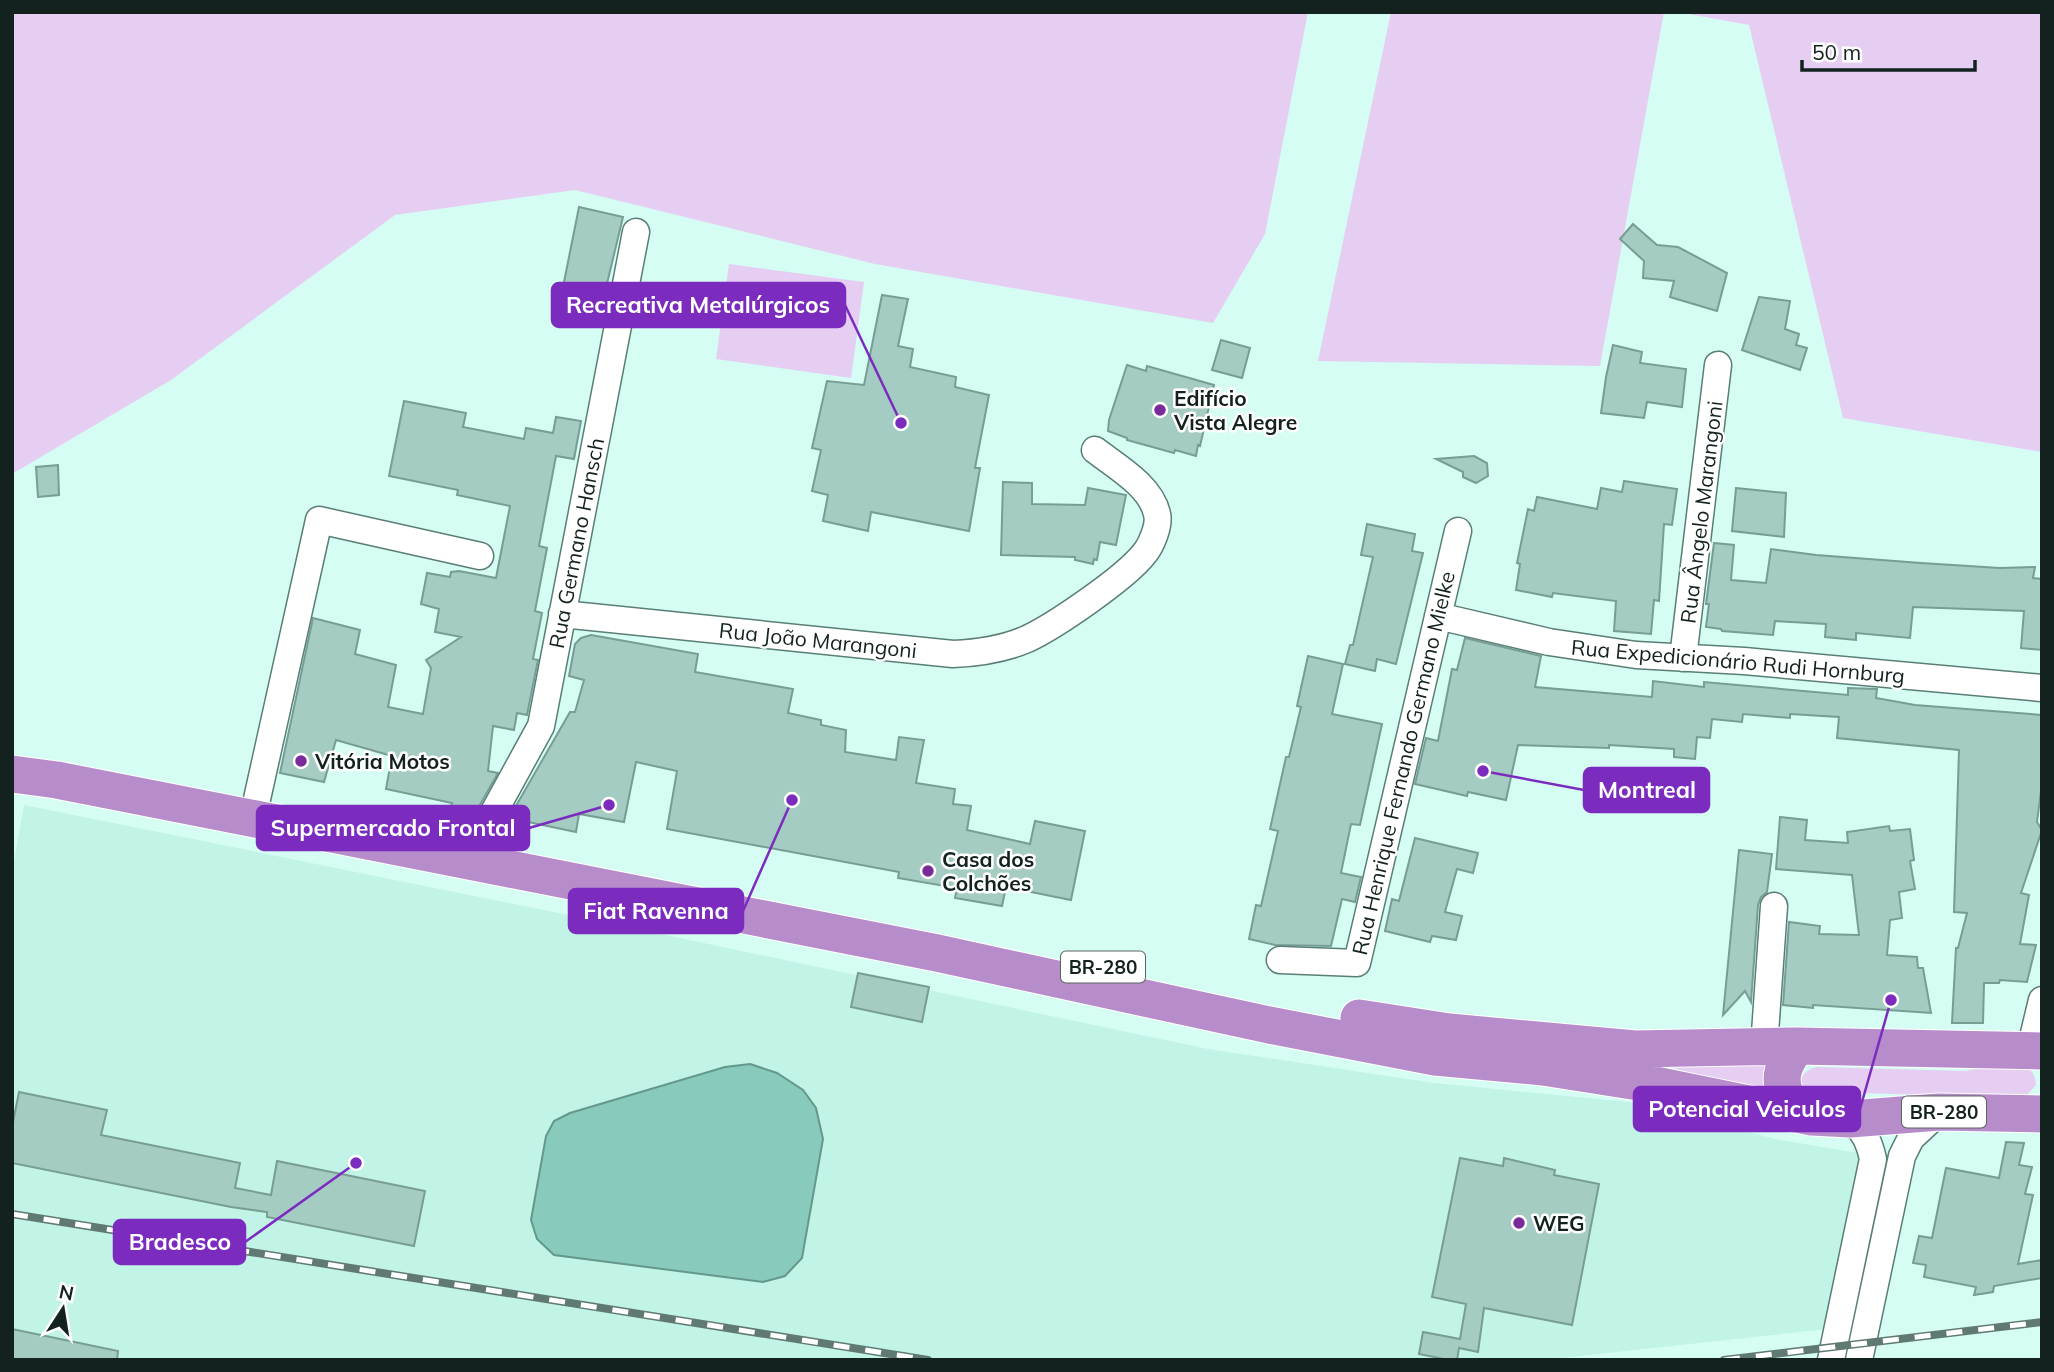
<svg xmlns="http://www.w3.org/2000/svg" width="2054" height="1372" font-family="Mulish,sans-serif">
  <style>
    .built { fill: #c1f3e7 }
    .green { fill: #e6cef3 }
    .water { fill: #88cabb; stroke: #65988c; stroke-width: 2 }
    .building { fill: #a5ccc2; stroke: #779d94; stroke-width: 2 }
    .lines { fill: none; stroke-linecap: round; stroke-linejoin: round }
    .minor-casing { stroke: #597e75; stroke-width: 29 }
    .highway-casing { stroke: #fff; stroke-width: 39 }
    .minor { stroke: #fff; stroke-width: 26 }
    .highway { stroke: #b68ccb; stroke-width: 37 }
    .rail-casing { stroke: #607972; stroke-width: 8 }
    .rail { stroke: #fff; stroke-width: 5; stroke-dasharray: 16; stroke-linecap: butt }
    .poi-dot { fill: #7a2b9b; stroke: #fff; stroke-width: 2.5 }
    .labels { text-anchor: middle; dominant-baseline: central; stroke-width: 5; stroke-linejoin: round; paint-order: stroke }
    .shield { fill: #fff; stroke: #5a6462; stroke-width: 2 }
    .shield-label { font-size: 19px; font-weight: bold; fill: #13221e }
    .poi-label { font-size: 21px; font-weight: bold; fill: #13221e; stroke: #fff; text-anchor: start }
    .street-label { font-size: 21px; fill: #13221e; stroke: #fff }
    .leader { fill: none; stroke: #7b2cbf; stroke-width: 2.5 }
    .callout-dot { fill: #7b2cbf; stroke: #fff; stroke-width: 2.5 }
    .callout { fill: #7b2cbf; stroke: #7b2cbf; stroke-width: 2.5 }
    .callout-label { font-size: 23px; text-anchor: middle; font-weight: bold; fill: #fff }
  </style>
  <rect width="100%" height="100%" fill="#d5fdf3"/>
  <path class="built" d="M24,805L618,925L1208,1049L1434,1083L1637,1103L1775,1139L1864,1154L1827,1329L1543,1360H12V872Z"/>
  <path class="green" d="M12,12H1308L1265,234L1213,323L875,264L575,190L395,215L171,380L12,474Z
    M1391,12H1664L1600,366L1318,361Z
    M1678,12H2042V452L1843,418L1749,25Z
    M729,264L864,282L851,378L716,359Z
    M1768,1062V1093L1669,1067Z
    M2008,1062C2023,1064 2035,1067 2036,1085L2027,1095L2015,1097L1855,1093C1848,1096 1842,1101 1836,1103C1809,1113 1783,1077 1816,1067L1966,1071Z"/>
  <path class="water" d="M750,1064L777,1073L803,1090L816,1108L823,1139L802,1258L785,1276L763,1282L554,1255L537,1239L531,1220L546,1136L554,1121L570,1113L725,1067Z"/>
  <path class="building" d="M579,207L623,217L604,296L563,287Z
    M1633,224L1657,245L1678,247L1727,273L1717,311L1670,297L1674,281L1643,278L1644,261L1620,239Z
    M882,295L908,299L898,346L913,349L910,367L956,377L955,387L989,395L975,468H980L969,531L871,512L868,531L823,521L828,495L812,491L821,450L812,448L827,381L864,385Z
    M1759,297L1790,301L1785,329L1799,334L1796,345L1807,348L1800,370L1742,350Z
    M1221,340L1250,348L1242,378L1212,370Z
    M1613,345L1642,352L1640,363L1686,369L1682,407L1647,402L1644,418L1601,413L1606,377Z
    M1127,365L1146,371L1147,366L1214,385L1200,446L1198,445L1196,456L1175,450L1174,453L1127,440V438L1108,431L1109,420Z
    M404,401L466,413L463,427L524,439L526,428L553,433L556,417L581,421L574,459L556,456L539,546L547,548L535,611L542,613L533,659L538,660L527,715L517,713L514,730L493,726L488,771L498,773L477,810L451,806L452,803L386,789L392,756L336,740L324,782L280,773L313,618L360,630L355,654L396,665L388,707L423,714L431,668L426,660L461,637L435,632L439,609L421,604L427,573L450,577L451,572L459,571L496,578L510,506L457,495L458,490L389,476Z
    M1474,456L1487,463L1488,476L1476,483L1463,477V472L1436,459Z
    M58,465L59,495L38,497L36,467Z
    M1624,481L1677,489L1672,525L1664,524L1659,601L1654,600L1651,634L1614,631L1616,601L1553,593L1552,597L1516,590L1520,564L1517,563L1528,509L1534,511L1537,497L1597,509L1601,488L1622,492Z
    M1003,482L1032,483V504L1085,505L1088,488L1126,495L1116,545L1100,542L1097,560L1094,559L1093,564L1075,560V557L1001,555Z
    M1736,488L1786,493L1784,537L1732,531Z
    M1367,524L1415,534L1412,551L1423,553L1396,664L1377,659L1375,671L1345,664L1350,645H1353L1373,557L1361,555Z
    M1714,543L1734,545L1731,580L1766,583L1771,549L1816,555L1921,563L2000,568L2035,567L2033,578L2042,579V650L2021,648L2024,611L1913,607L1910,638L1856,633V640L1825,637L1826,624L1775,621L1773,635L1722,631L1721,629L1706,627L1709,604H1706Z
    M591,635L698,654L695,672L793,689L788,713L821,720V725L846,730L845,752L896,760L899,737L924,740L916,783L955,789L953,804L971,806L967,830L1030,844L1035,821L1085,831L1071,900L1006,887L1002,906L955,898L957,888L898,878L899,872L667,829L677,771L636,762L624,822L579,814L576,832L509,818L570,712H575L584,680L569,676L575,644L581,638Z
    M1465,638L1541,656L1535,687L1652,697L1653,681L1704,687V682L1848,695V688L1877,689L1876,698L1915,705L2042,715V783L2037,822L2042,830L2021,893L2029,895L2020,944L2036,945L2027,982L2000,980L1999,983H1984L1983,1023H1952L1956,948H1958L1967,913L1954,912L1959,750L1837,738L1839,717L1790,714V718L1743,714L1742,722L1712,719L1710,738L1697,737L1695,759L1674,757V749L1609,745V748L1518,745L1506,800L1468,792L1467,796L1415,784L1426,738L1438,741L1452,669L1457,670Z
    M1308,656L1343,664L1332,714L1382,724L1360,825L1351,824L1341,873L1361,877L1355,902L1342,899L1331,946L1275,945L1249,939L1256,905L1261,906L1278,831L1270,829L1286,757H1289L1301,707L1297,706Z
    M1780,817L1807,820L1805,840L1848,843L1847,832L1889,826L1890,831L1910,829L1914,860L1910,861L1915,889L1899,892L1902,918L1890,920L1887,955L1917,957L1918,968H1923L1931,1013L1813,1005V1008L1783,1005L1789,922L1820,926L1819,934L1859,935L1852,875L1776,869Z
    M1415,838L1478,853L1473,873L1457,869L1445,912L1462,916L1456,940L1432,936L1430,942L1385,931L1392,899L1399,901Z
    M1739,850L1772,854L1767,892L1761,897L1758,905L1751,1002L1745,991L1723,1015Z
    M858,973L929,987L922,1022L851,1007Z
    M19,1092L107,1110L101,1135L240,1163L235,1188L271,1195L277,1161L425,1191L414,1246L267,1217V1212L231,1207L12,1163V1127Z
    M2006,1142L2024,1143L2019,1165L2032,1167L2025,1194L2033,1195L2018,1264L2042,1260V1278L1994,1286L1993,1292L1974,1295L1976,1287L1924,1277L1926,1265L1913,1263L1919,1236L1932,1238L1946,1168L1999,1178Z
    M1460,1158L1503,1166L1504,1158L1555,1170L1554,1175L1599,1184L1572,1325L1484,1308L1478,1352L1459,1348L1457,1360H1449L1419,1354L1423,1332L1460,1339L1466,1304L1432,1297Z
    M12,1329L118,1351L117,1360H12Z"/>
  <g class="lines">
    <g class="minor-casing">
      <path id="minor" d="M562,614L953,654C977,653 1004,649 1027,639C1055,626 1125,578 1144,554C1151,546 1160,525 1157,514C1151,486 1117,467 1095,450
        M1438,616L1549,642L1636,655L1744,661L2042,688
        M1683,658L1718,365
        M257,799L319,520L480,556
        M478,841L541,726L636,232
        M1280,960L1357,963L1458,531
        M1764,1047L1774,906
        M2030,1050L2042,1000
        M1831,1360L1873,1159C1869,1141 1864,1131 1850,1119
        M1859,1360L1902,1156L1911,1138L1939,1112"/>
    </g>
    <g class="highway-casing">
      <path id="highway" d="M12,774L57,780L937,953L1269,1025L1435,1057L1543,1067L1645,1083L1812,1117L1850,1119L1939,1112L2042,1114
        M1359,1018L1449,1032L1635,1049L1797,1046L2042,1051
        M1795,1114C1779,1086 1776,1073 1797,1046"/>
    </g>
    <use href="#minor" class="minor"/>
    <use href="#highway" class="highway"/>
    <g class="rail-casing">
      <path id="rail" d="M12,1214L928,1360
        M1724,1360L2042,1322"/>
    </g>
    <use href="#rail" class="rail"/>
  </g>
  <g class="poi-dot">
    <circle cx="1160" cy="410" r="7"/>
    <circle cx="301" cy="761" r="7"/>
    <circle cx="928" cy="871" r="7"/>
    <circle cx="1519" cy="1223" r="7"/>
  </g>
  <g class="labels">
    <g class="shield">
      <rect x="1061" y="951.5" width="84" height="31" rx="5"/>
      <rect x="1902" y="1096.5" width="84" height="31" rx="5"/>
    </g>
    <g class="shield-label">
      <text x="1103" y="967">BR-280</text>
      <text x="1944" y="1112">BR-280</text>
    </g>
    <g class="poi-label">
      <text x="1174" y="398">Edifício<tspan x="1174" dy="24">Vista Alegre</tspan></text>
      <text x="315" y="761">Vitória Motos</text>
      <text x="942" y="859">Casa dos<tspan x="942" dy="24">Colchões</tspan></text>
      <text x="1533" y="1223">WEG</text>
    </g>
    <g class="street-label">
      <text transform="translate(1701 512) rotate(-83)">Rua Ângelo Marangoni</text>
      <text transform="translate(576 543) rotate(-79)">Rua Germano Hansch</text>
      <text transform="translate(818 640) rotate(6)">Rua João Marangoni</text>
      <text transform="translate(1738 661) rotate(5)">Rua Expedicionário Rudi Hornburg</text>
      <text transform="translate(1403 763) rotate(-77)">Rua Henrique Fernando Germano Mielke</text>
    </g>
  </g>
  <path class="leader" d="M901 423L845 305M1483 771L1584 790M609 805L529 828M792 800L743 911M1891 1000L1860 1109M356 1163L245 1242"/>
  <g class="callout-dot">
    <circle cx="901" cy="423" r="7"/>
    <circle cx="1483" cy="771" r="7"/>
    <circle cx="609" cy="805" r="7"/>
    <circle cx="792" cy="800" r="7"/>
    <circle cx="1891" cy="1000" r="7"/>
    <circle cx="356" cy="1163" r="7"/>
  </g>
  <g class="callout">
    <rect x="552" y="283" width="293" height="44" rx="7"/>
    <rect x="1584" y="768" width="125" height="44" rx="7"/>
    <rect x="257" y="806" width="272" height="44" rx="7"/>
    <rect x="569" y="889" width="174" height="44" rx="7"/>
    <rect x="1634" y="1087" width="226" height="44" rx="7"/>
    <rect x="114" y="1220" width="131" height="44" rx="7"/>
  </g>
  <g class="callout-label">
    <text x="698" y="313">Recreativa Metalúrgicos</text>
    <text x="1647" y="798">Montreal</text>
    <text x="393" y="836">Supermercado Frontal</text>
    <text x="656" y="919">Fiat Ravenna</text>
    <text x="1747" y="1117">Potencial Veiculos</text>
    <text x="180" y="1250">Bradesco</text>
  </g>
  <rect width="2054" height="1372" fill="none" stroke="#13221e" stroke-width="28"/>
  <g transform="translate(63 1309) rotate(12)" stroke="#ffffff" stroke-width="5" paint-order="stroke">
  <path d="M0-5L12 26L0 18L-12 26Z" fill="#13221e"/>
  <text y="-10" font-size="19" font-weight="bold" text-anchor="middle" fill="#13221e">N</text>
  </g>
  <path d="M1802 60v10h173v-10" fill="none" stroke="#13221e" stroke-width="3.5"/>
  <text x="1812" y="60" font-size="21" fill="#13221e" stroke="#ffffff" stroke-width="5" paint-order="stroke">50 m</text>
</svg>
